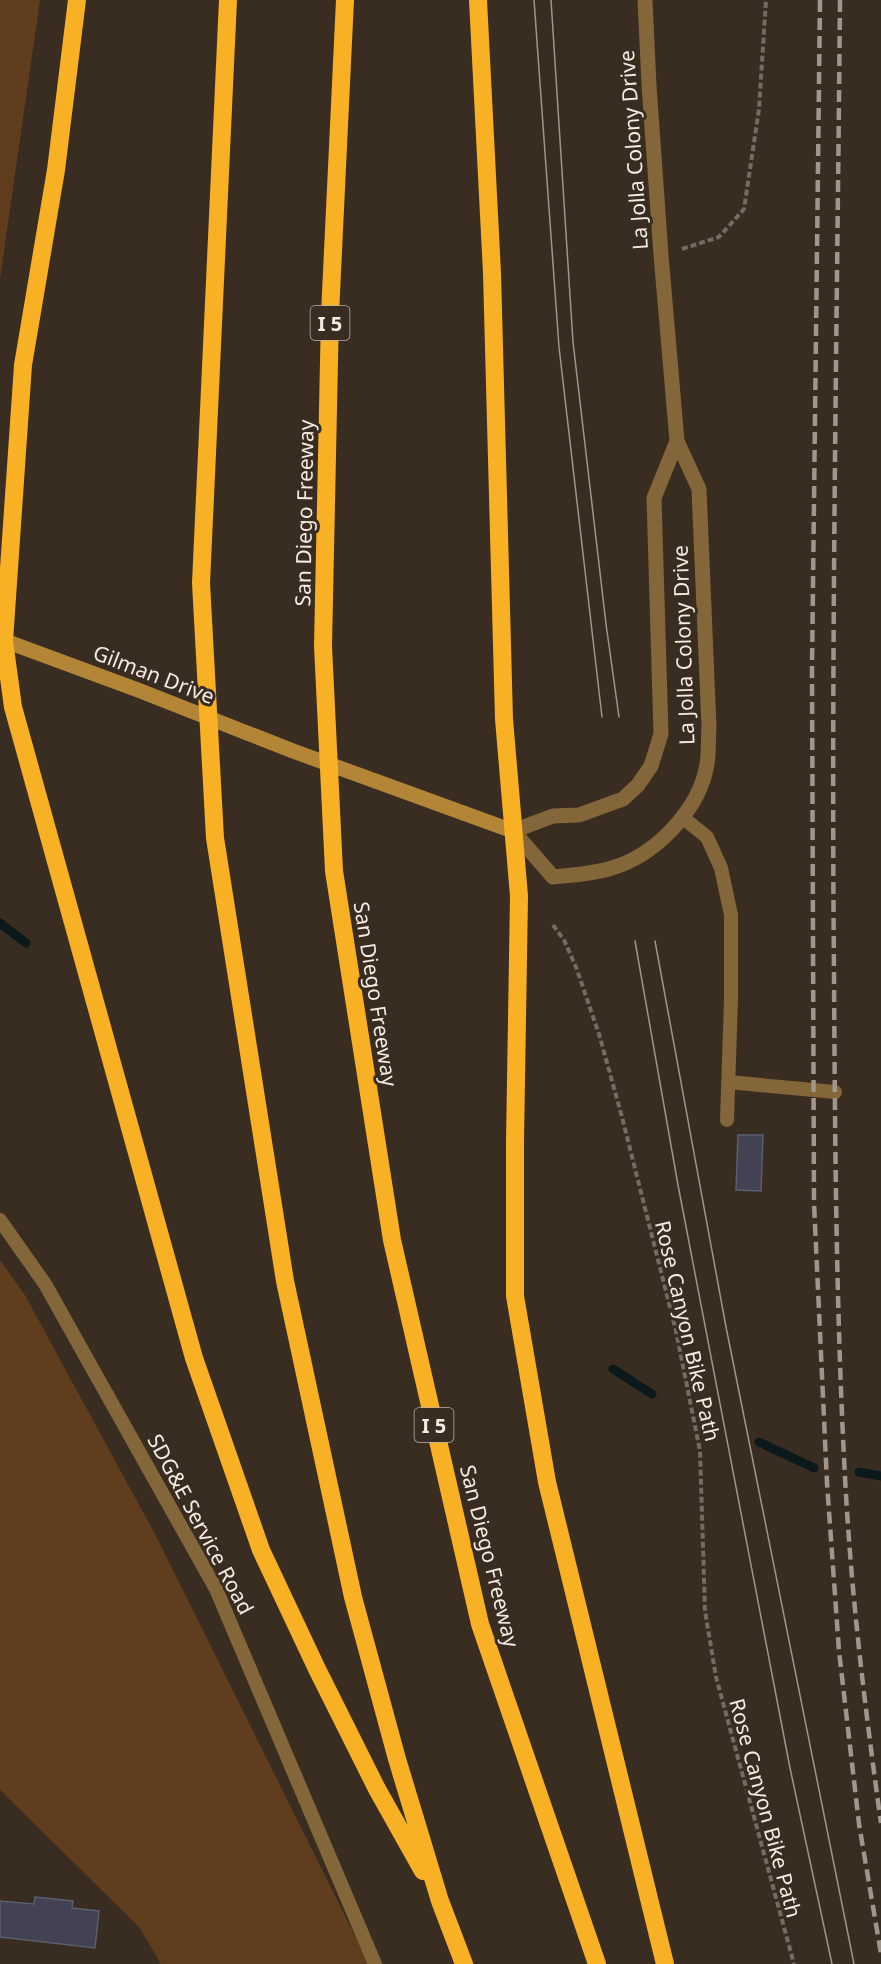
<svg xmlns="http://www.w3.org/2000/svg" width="881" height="1964" font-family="'Noto Sans',sans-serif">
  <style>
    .green { fill: #5f3d1d }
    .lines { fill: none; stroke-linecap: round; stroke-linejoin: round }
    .stream { stroke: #0b191c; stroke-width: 9 }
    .building { fill: #424253; stroke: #5c5d6f; stroke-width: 1.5 }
    .path { stroke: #776b61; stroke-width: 4; stroke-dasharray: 6 3; stroke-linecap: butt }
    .service { stroke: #836639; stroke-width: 14 }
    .tertiary { stroke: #836639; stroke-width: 15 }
    .secondary { stroke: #b38537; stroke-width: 15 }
    .motorway { stroke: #f8b024; stroke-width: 18 }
    .tram { stroke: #a0968c; stroke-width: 1.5 }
    .rail { stroke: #a0968c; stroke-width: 4.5; stroke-dasharray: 12 6; stroke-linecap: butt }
    .labels { text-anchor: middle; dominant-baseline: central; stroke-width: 6; stroke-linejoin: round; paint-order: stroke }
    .shield { fill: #392c20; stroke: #bcb2a9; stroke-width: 1.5 }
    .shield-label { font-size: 20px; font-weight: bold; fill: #f4ebe4 }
    .street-label { font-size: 21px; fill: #f4ebe4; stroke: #392c20 }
  </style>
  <rect width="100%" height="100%" fill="#392c20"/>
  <path class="green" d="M0,0H40L0,279Z
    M0,1260L25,1295L156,1536L369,1964H161L140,1928L0,1790Z"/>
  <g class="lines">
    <path class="stream" d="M0,923L26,943
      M613,1369L652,1394
      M759,1442L814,1468
      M859,1472L881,1476"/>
  </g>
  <path class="building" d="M738,1135H763L761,1191L736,1190Z
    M35,1897L73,1901L72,1908L99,1911L95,1948L0,1937V1901L34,1904Z"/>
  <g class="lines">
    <path class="path" d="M682,249L719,237L744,209L759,109L766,0
      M553,925L564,940L576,967L599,1034L622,1117L676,1331L700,1451L705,1611L716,1677L794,1964"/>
    <path class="service" d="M682,817L707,837L721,868L731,915V999L727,1120
      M728,1082L835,1092
      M0,1220L45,1284L216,1589L375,1964"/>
    <path class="tertiary" d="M645,0L649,85L661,255L677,441L699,489L709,727C708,739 709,752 707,764C700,809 656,855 612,868C593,874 573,875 553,877L513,831L553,816L579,815L623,799L638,785L651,766L661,734L654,498L677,441"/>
    <path class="secondary" d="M0,639L138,690L293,751L513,831"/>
    <path class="motorway" d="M77,0L56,170L23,365L4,641L13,707L194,1358L261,1550L317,1669L377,1789L423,1871
      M228,0L201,583L215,838L285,1281L353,1597L397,1759L440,1901L464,1964
      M345,0L330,314L323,646L334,871L392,1240L480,1624L597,1964
      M478,0L492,273L504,719L519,896L515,1142V1296L547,1482L665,1964"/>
    <path class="tram" d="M534,0L559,347L602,717
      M551,0L573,342L606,624L619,717
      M635,941L678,1185L790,1768L832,1964
      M655,941L726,1327L854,1964"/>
    <path class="rail" d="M820,0L812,669L814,1203L827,1483L839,1651L859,1824L881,1954
      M840,0C837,324 831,648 834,972C835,1141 836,1309 845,1477C851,1593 865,1709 881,1823"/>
  </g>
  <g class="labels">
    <g class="shield">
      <rect x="310.5" y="306" width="39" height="34" rx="4.5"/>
      <rect x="414.5" y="1408" width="39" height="34" rx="4.5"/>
    </g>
    <g class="shield-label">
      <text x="330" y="323">I 5</text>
      <text x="434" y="1425">I 5</text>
    </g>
    <g class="street-label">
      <text transform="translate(633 150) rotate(-94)">La Jolla Colony Drive</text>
      <text transform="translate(304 513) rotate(-89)">San Diego Freeway</text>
      <text transform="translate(683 645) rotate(-92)">La Jolla Colony Drive</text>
      <text transform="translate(154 674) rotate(21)">Gilman Drive</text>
      <text transform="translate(376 994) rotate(81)">San Diego Freeway</text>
      <text transform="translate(688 1331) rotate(77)">Rose Canyon Bike Path</text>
      <text transform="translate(201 1524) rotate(62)">SDG&amp;E Service Road</text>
      <text transform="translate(490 1556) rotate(76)">San Diego Freeway</text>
      <text transform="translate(766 1808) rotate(75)">Rose Canyon Bike Path</text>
    </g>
  </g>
</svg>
